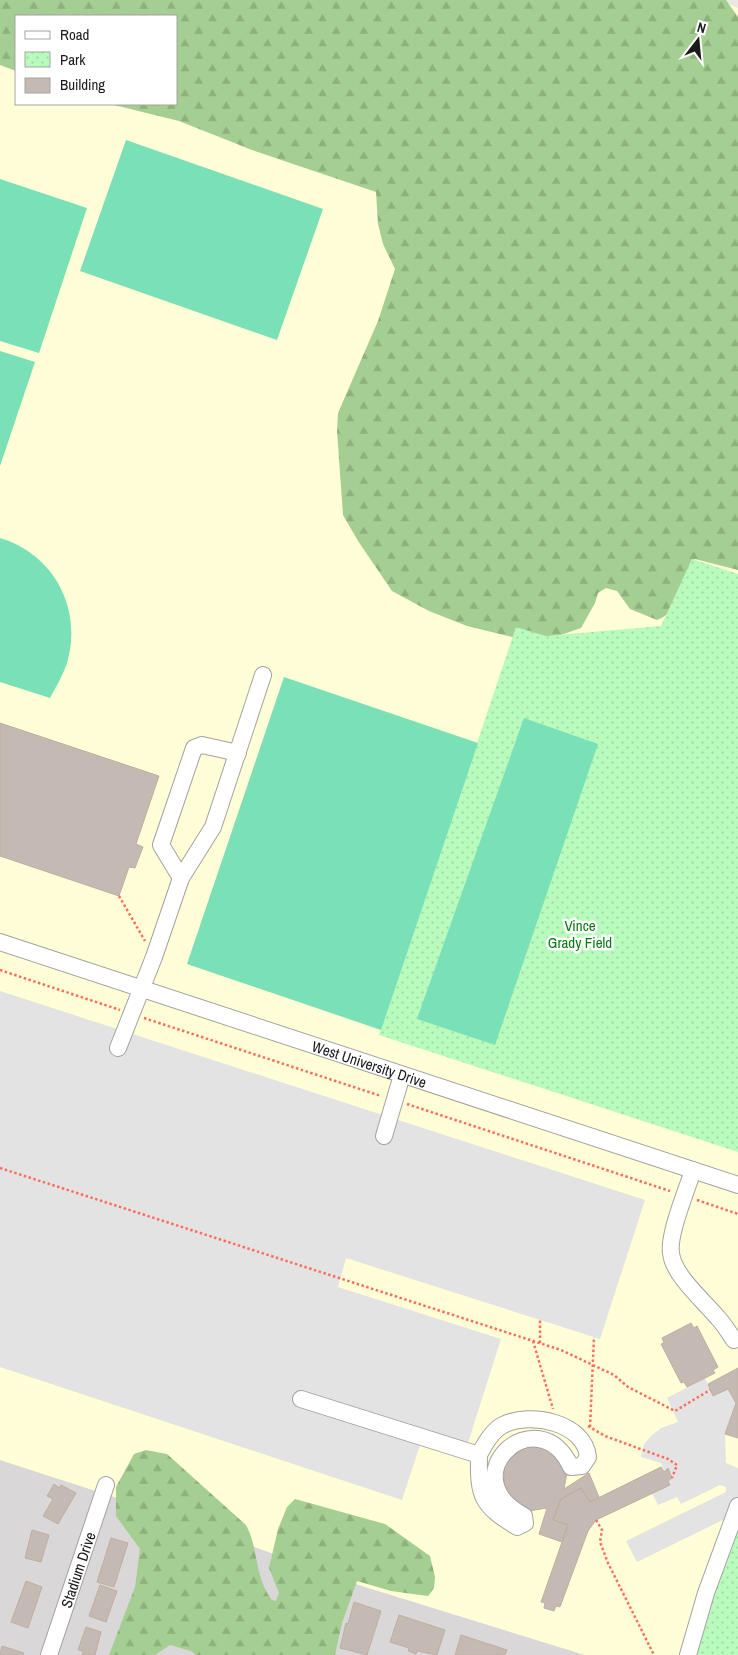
<svg xmlns="http://www.w3.org/2000/svg" width="738" height="1655" font-family="'Archivo Narrow',sans-serif">
  <style>
    .residential { fill: #d9d7d7 }
    .education { fill: #fffed6; fill-rule: evenodd }
    .forest { fill: url(#forest-firs) }
    .park { fill: url(#park-dots) }
    .pitch { fill: #79e0b7 }
    .parking { fill: #e3e3e3 }
    .building { fill: #c4bab3; stroke: #bfaea1 }
    .lines { fill: none; stroke-linecap: round; stroke-linejoin: round }
    .minor-casing { stroke: #a2a2a2; stroke-width: 18 }
    .path { stroke: #fe6d5f; stroke-width: 2.5; stroke-dasharray: 2.5 2.5; stroke-linecap: butt }
    .minor { stroke: #fff; stroke-width: 16 }
    .labels { text-anchor: middle; dominant-baseline: central; stroke-width: 5; stroke-linejoin: round; paint-order: stroke }
    .park-label { font-size: 15px; fill: #077a0f; stroke: #fff }
    .street-label { font-size: 15px; fill: #1b1b1b; stroke: #fff }
  </style>
  <defs>
    <pattern id="forest-firs" width="22" height="20" patternUnits="userSpaceOnUse" patternTransform="scale(1.25)"><rect width="22" height="20" fill="#a5ce92"/><path d="M5 1l3.5 6h-7zM16 11l3.5 6h-7z" fill="#8db07d"/></pattern>
    <pattern id="park-dots" width="8" height="8" patternUnits="userSpaceOnUse" patternTransform="scale(1.25)"><rect width="8" height="8" fill="#b8fbbd"/><path d="M2 2h.1M6 6h.1" fill="none" stroke="#9ed7a2" stroke-width="1.8" stroke-linecap="round"/></pattern>
  </defs>
  <rect width="100%" height="100%" fill="#ede8df"/>
  <path class="residential" d="M0,1460L136,1504L362,1586L585,1655H0Z"/>
  <path class="education" d="M0,0H719L738,8V1655H585L362,1586L136,1504L0,1460ZM16,16H176V104H16Z"/>
  <path class="forest" d="M0,0H726L738,17V570L695,559C678,579 686,609 657,620L630,609L617,591L606,588L598,593L595,603L581,628L552,638L525,640L467,626L429,611L392,591L358,541L343,515L337,431L338,413L378,321L395,269L383,244L378,224L376,192L252,150L179,121L110,104H176V16H16V71L0,65Z
    M146,1450L167,1454L246,1525C259,1549 254,1577 272,1600L276,1601L279,1593L269,1568L278,1529L287,1507L295,1499L385,1524L430,1556L435,1577L434,1588L428,1596L391,1591L357,1581L342,1623L335,1655H196L191,1651L170,1645L155,1655H109L135,1587L140,1549L116,1516V1487L134,1454Z"/>
  <path class="park" d="M692,559L738,574V1152L379,1035L516,627L546,636L661,626Z
    M738,1520V1655H695L737,1521Z"/>
  <path class="pitch" d="M126,140L323,209L277,340L80,271Z
    M0,179L87,208L39,353L0,341Z
    M0,351L35,362L0,466Z
    M0,538C54,554 83,609 67,663C63,675 56,687 50,698L0,682Z
    M284,677L478,743L381,1030L187,964Z
    M524,718L598,744L495,1045L417,1019Z"/>
  <path class="parking" d="M0,991L645,1200L600,1339L346,1258L338,1287L501,1339L468,1443L425,1430L402,1500L0,1367Z
    M705,1378L713,1396L728,1389L736,1403L725,1434L726,1463L738,1468V1506L733,1515L637,1562L626,1541L726,1492V1487L720,1485L681,1504L677,1497L658,1505L652,1493L670,1484L668,1481L672,1478L668,1468L664,1472L661,1463L641,1457L644,1444L651,1436L661,1428L678,1422L667,1398Z"/>
  <path class="building" d="M0,723L159,776L136,844L143,847L135,868L129,867L119,896L0,856Z
    M691,1323L694,1328L697,1326L718,1367L713,1370L715,1373L687,1387L684,1382L681,1383L661,1344L664,1343L662,1338Z
    M738,1368V1438L725,1434L736,1403L728,1389L713,1396L708,1384Z
    M533,1442L562,1457L567,1473L564,1489L589,1473L599,1497L590,1502L581,1488L561,1499L553,1520L568,1525L562,1542L539,1534L547,1508L529,1511L503,1493L505,1458Z
    M661,1467L664,1472L668,1468L672,1478L668,1481L670,1485L596,1520L588,1531L560,1607L556,1606L554,1611L544,1608L545,1603L541,1602L568,1525L553,1520L561,1499L581,1488L590,1502Z
    M54,1484L59,1488L61,1485L76,1493L58,1524L43,1516L53,1499L47,1496Z
    M32,1530L49,1535L41,1562L25,1558Z
    M111,1538L128,1543L114,1587L97,1582Z
    M26,1581L42,1587L28,1628L11,1622Z
    M100,1585L117,1591L106,1622L89,1616Z
    M354,1602L381,1611L367,1655L340,1648L346,1623L348,1624Z
    M399,1615L445,1630L437,1655L417,1651L416,1654L408,1651L409,1648L390,1642Z
    M86,1627L101,1632L95,1655H82L83,1651L78,1650Z
    M461,1635L507,1650L505,1655H455Z
    M2,1646L24,1653L23,1655H0Z"/>
  <g class="lines">
    <g class="minor-casing">
      <g id="minor">
        <path d="M181,878L161,845L194,748L202,745L238,753"/>
        <path id="s1" d="M0,942L738,1185"/>
        <path d="M118,1048L154,957L181,878L213,827L263,675"/>
        <path d="M384,1136L402,1075"/>
        <path d="M693,1170C687,1190 668,1234 671,1253C673,1275 704,1301 718,1318C724,1324 729,1333 734,1340"/>
        <path d="M301,1399L479,1455C478,1498 482,1505 517,1527L525,1523L524,1516C449,1476 538,1396 571,1467L582,1466L588,1457C585,1423 531,1411 503,1425C493,1430 484,1445 479,1455"/>
        <path id="s2" d="M49,1655L106,1485"/>
        <path d="M688,1655L706,1593L738,1506"/>
      </g>
    </g>
    <path class="path" d="M119,896L145,941
      M0,970L120,1010
      M144,1018L381,1096
      M407,1104L670,1191
      M0,1168L561,1350L614,1375L628,1387L675,1411L710,1390
      M697,1200L738,1214
      M533,1341L553,1409
      M540,1343V1320
      M588,1426L605,1436L668,1459L677,1465L672,1478
      M590,1427L594,1337
      M596,1520L602,1530L600,1542L608,1563L654,1655"/>
    <use href="#minor" class="minor"/>
  </g>
  <g class="labels">
    <g class="park-label">
      <text x="580" y="925">Vince<tspan x="580" dy="17">Grady Field</tspan></text>
    </g>
    <g class="street-label">
      <text stroke="none"><textPath href="#s1" startOffset="389">West University Drive</textPath></text>
      <text stroke="none"><textPath href="#s2" startOffset="90">Stadium Drive</textPath></text>
    </g>
  </g>
  <rect x="15" y="15" width="162" height="90" fill="#ffffff" stroke="#a4a4a4"/>
  <rect x="25" y="31" width="25" height="8" fill="#ffffff" stroke="#a4a4a4"/>
  <text x="60" y="40" font-size="15" fill="#1b1b1b">Road</text>
  <rect x="25" y="52" width="25" height="15" fill="url(#park-dots)" stroke="#a4a4a4"/>
  <text x="60" y="65" font-size="15" fill="#1b1b1b">Park</text>
  <rect x="25" y="78" width="25" height="15" fill="#c4bab3" stroke="#a4a4a4"/>
  <text x="60" y="90" font-size="15" fill="#1b1b1b">Building</text>
  <g transform="translate(698 40) rotate(16)" stroke="#ffffff" stroke-width="4" paint-order="stroke">
  <path d="M0-4L9 19L0 12L-9 19Z" fill="#1b1b1b"/>
  <text y="-8" font-size="14" font-weight="bold" text-anchor="middle" fill="#1b1b1b">N</text>
  </g>
</svg>
